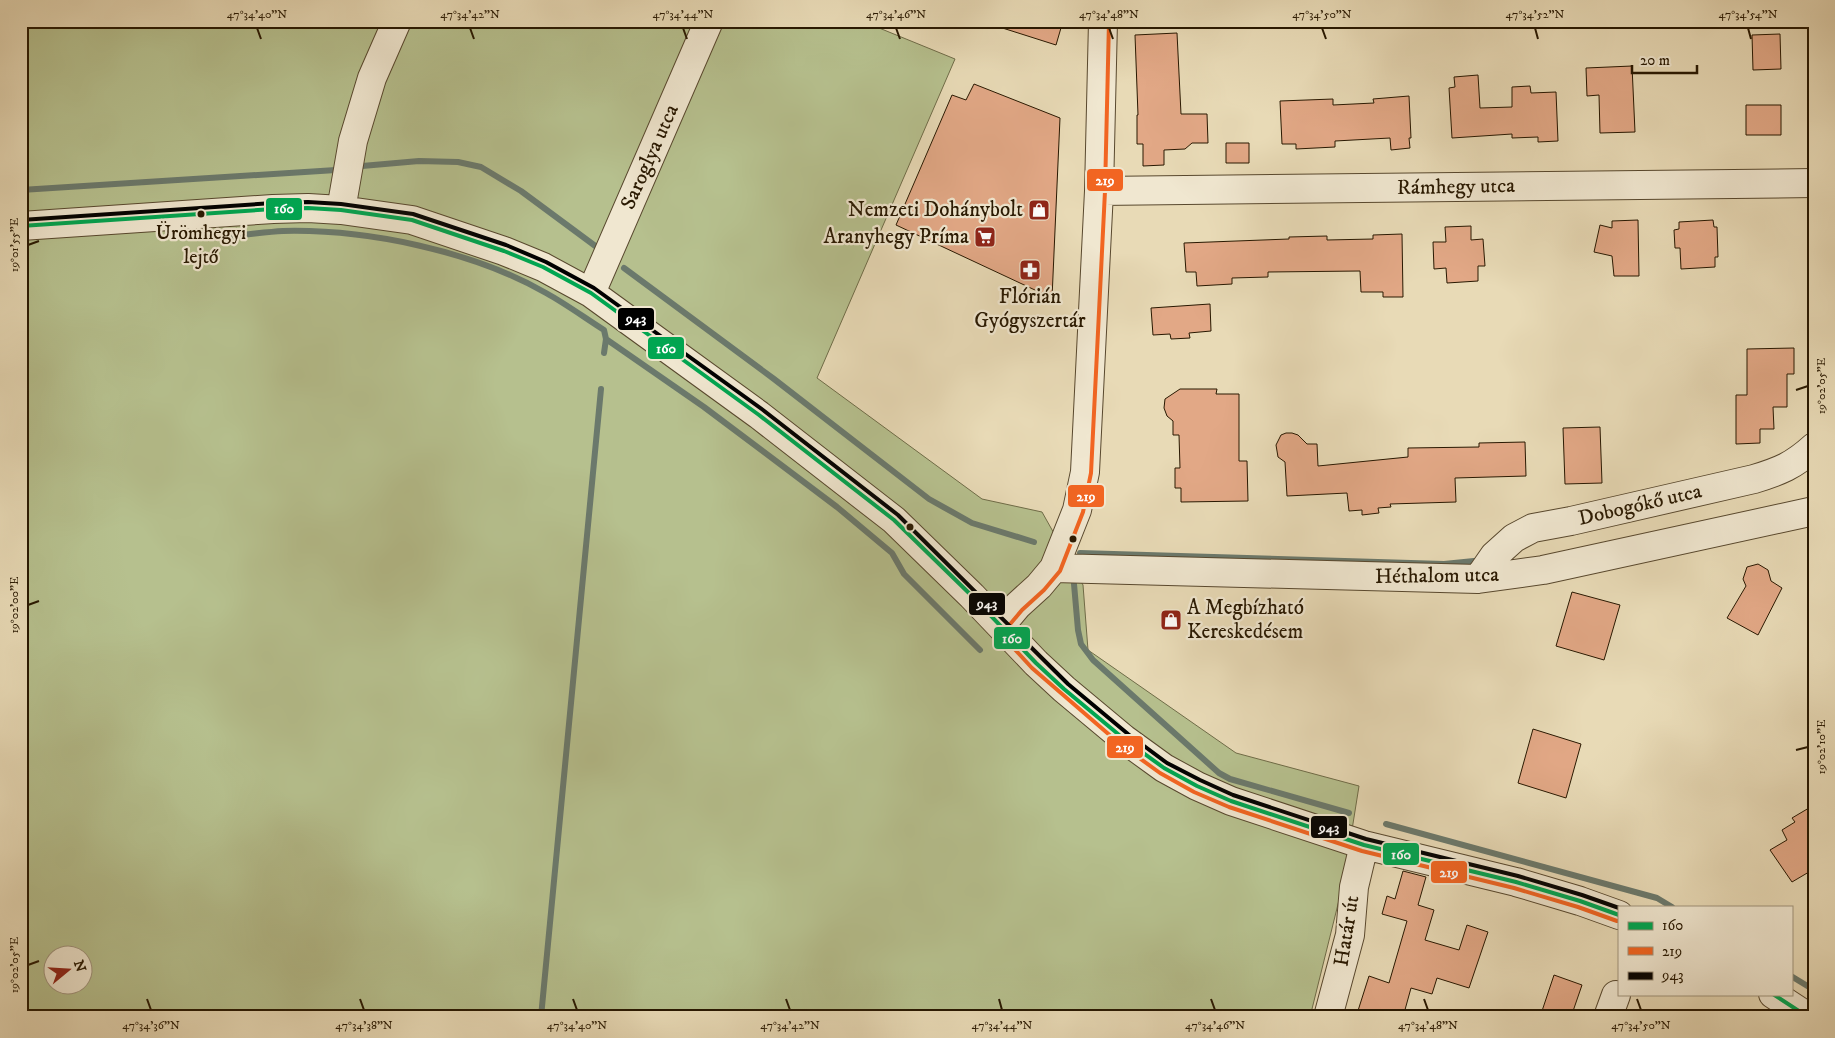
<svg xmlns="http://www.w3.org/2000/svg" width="1835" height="1038" font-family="'IM FELL DW Pica',serif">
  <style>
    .green { fill: #b6c08e; stroke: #6f6c48; fill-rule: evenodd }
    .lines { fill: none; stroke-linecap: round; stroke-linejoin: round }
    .stream { stroke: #6b796c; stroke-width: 6 }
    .building { fill: #e2a886; stroke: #281801 }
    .minor-casing { stroke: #58482e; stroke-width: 30 }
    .minor { stroke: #f0e7d0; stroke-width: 28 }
    .bus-1-casing { stroke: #f0e7d0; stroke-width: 8 }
    .bus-2-casing { stroke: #f0e7d0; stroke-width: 8 }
    .bus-3-casing { stroke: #f0e7d0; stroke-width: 8 }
    .bus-1 { stroke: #00a651; stroke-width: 4 }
    .bus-2 { stroke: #f26522; stroke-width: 4 }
    .bus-3 { stroke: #000; stroke-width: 4 }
    .ticks { fill: none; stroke: #281801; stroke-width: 2 }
    .bus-dot { fill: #281801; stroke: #f0e7d0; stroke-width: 2 }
    .labels { text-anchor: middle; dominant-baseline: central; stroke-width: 4.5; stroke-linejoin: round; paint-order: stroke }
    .bus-label { font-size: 20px; fill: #281801; stroke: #f0e7d0 }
    .street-label { font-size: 21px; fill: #281801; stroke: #f0e7d0 }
    .poi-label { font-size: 21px; fill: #281801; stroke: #f0e7d0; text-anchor: end }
    .line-badge { stroke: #f0e7d0; stroke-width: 2 }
    .badge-label { font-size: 14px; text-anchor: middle; font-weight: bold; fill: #fff }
    .neatline { fill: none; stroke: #281801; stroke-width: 2 }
    .ticks-label { font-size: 12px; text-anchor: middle; fill: #281801 }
  </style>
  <rect width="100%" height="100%" fill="#e8dab6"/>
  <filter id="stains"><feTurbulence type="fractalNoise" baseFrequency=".004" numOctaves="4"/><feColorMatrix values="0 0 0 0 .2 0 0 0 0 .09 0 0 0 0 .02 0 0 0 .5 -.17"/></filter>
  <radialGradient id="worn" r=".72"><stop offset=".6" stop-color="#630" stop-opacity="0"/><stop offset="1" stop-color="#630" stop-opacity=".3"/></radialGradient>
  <path class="green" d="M21,21H862L955,59L817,378L982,499L1042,512L1083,585L1088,650L1236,753L1359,786L1344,880L1310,1017H21ZM52,956H82V986H52Z
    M1123,21H1433L1271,24H1123Z"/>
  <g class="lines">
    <path class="stream" d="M362,166L419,161L458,162L481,167L521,191L598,248
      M21,190L336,170
      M227,236C245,235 265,232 283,231C367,229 473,251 546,293C566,304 585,318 604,330L606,339L604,353
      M624,268L774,379L929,499L972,523L1034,542
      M606,339L704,407L837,507L892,553L904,574L980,650
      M1080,553L1444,564L1474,561
      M1074,584L1078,630L1081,644L1093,660L1219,773L1230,779L1349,813
      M1386,824L1657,898L1672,907
      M1791,976L1814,990
      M541,1017L601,389"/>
  </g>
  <path class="building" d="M994,21H1063L1056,45L993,25Z
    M1177,33L1181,114H1207L1208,143H1192L1185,149L1164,150V165L1143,166V144H1137V115H1138L1135,35Z
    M1780,34L1781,69L1753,70L1752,35Z
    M1632,66L1635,132L1600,133L1599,95L1587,96L1586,68Z
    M1478,75L1480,108L1512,107V87L1530,86L1531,93L1556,92L1558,141L1538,142V137L1512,138V134L1452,138L1449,88L1455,87L1454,77Z
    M974,84L1060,118L1052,298L896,225L952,95L966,100Z
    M1409,96L1411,138H1409L1410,148L1391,150L1390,138L1335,141V147L1296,149V144H1282L1280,101L1333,99V105L1374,103L1373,99Z
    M1746,105H1781V135H1746Z
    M1226,143H1249V163H1226Z
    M1638,220L1639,276H1614L1612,256L1594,252L1600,225L1612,228V221Z
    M1713,220L1714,227H1717L1718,257H1715V267L1681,269L1680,248H1675L1674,230L1679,229V222Z
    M1471,226V240L1483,239L1485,266H1478V281L1447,283L1446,268L1434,269L1433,242H1446L1445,227Z
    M1402,234L1403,297H1383V292H1361L1360,271L1268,272V277L1232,278V284L1197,286L1196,272H1186L1184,243L1289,239V237L1327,236V240L1373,239V235Z
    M1210,304L1211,331L1189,333L1190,338L1171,339L1170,334L1153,335L1151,308Z
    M1794,348V374H1787V407H1773L1774,429H1760V443L1736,444V395H1747V349Z
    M1180,389H1217L1216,394H1239V461H1247L1248,501L1181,502V488H1175V468H1180L1179,435H1173V421L1167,416L1164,408L1165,399Z
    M1600,427L1602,483L1565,484L1563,428Z
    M1286,433H1292L1298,435L1307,444H1317L1318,466L1408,457V448L1479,447V443L1525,442L1526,476L1455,478L1456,502L1390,504L1391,507L1378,508L1379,513L1362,515V510L1349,511L1347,493L1287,496L1285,462L1278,457L1276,445L1281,435Z
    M1758,564L1768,570L1771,581L1782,588L1758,635L1727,618L1746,586L1743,579L1747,567Z
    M1572,592L1620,605L1604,660L1556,646Z
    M1533,729L1581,744L1566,798L1518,783Z
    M1814,805V869L1792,882L1770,850L1787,840L1782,830L1795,822L1792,818Z
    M1403,871L1426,877L1418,905L1434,910L1425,940L1459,950L1467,925L1488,932L1469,988L1437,978L1432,994L1411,988L1403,1017H1356L1369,976L1389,983L1407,921L1382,914L1387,896L1395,899Z
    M1554,975L1582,985L1571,1017H1540Z"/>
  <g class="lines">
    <g class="minor-casing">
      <path id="minor" d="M1099,191L1814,183
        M341,210L353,141L372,78L397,21
        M21,226L273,209L308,208L341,210L412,220L504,251L543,267L591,293L759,415L894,520L972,596L1036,663L1064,689L1124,739L1164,768L1197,786L1231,801L1364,845L1516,882L1580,901L1619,915
        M591,293L709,21
        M1054,568L1478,579L1543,570L1814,511
        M1478,579L1494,556L1514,538L1533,528L1571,521L1754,479C1780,471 1793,466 1814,447
        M1001,625L1017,606L1039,586L1054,568L1077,510L1085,472L1099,191L1103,21
        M1773,994L1808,1017
        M1328,1017L1350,935L1354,887L1364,845
        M1608,1017L1616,995"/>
    </g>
    <use href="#minor" class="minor"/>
    <g class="bus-1-casing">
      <path id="bus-1" d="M21,226L273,209L308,208L341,210L412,220L504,251L543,267L591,293L759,415L894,520L972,596L1036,663L1064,689L1124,739L1164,768L1197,786L1231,801L1364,845L1516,882L1580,901L1619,915
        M1773,994L1808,1017"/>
    </g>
    <g class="bus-2-casing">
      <path id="bus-2" d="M996,629L1032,668L1120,744L1160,773L1194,792L1229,807L1362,851L1514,888L1578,907L1617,921
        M1006,629L1022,610L1044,590L1060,571L1083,512L1091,473L1105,191L1109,21"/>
    </g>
    <g class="bus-3-casing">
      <path id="bus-3" d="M21,220L273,203L308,202L341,204L413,214L506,245L546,262L594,288L763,410L898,515L1068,684L1128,734L1167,763L1200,780L1233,795L1366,839L1518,876L1582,895L1619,908"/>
    </g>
    <use href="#bus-1" class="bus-1"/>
    <use href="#bus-2" class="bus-2"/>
    <use href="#bus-3" class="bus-3"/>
  </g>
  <path class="ticks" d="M257,28L261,39M470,28L474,39M683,28L687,39M896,28L900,39M1109,28L1113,39M1322,28L1326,39M1535,28L1538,39M1748,28L1751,39M28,245L39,241M1796,390L1808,386M28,605L39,601M1796,750L1808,747M28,965L39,961M147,999L151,1010M360,999L364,1010M573,999L577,1010M786,999L790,1010M999,999L1002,1010M1211,999L1215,1010M1424,999L1428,1010M1637,999L1641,1010"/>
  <defs>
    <g id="shop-square" transform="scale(1.125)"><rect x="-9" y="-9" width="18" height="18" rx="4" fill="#8f2418" stroke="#f0e7d0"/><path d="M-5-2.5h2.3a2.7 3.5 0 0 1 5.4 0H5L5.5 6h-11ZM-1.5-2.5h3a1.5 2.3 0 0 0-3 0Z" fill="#fff"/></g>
    <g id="supermarket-square" transform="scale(1.125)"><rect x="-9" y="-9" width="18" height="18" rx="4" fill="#8f2418" stroke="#f0e7d0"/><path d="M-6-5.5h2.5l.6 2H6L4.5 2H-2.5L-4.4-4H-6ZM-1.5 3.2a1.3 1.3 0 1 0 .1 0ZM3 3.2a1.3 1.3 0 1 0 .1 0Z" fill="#fff"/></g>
    <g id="pharmacy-square" transform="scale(1.125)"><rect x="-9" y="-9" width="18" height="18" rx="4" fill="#8f2418" stroke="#f0e7d0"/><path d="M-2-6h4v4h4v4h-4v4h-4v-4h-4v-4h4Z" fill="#fff"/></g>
  </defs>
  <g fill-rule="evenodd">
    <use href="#shop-square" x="1039" y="210"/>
    <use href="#supermarket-square" x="985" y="237"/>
    <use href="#pharmacy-square" x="1030" y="270"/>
    <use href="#shop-square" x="1171" y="620"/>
  </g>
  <g class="bus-dot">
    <circle cx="201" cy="214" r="4.5"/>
    <circle cx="910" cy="527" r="4.5"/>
    <circle cx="1073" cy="539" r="4.5"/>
  </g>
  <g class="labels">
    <g class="bus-label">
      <text x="201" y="233">Ürömhegyi<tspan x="201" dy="24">lejtő</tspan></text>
    </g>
    <g class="street-label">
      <text transform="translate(650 157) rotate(-66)">Saroglya utca</text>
      <text transform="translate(1456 187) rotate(-1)">Rámhegy utca</text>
      <text transform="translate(1640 505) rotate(-13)">Dobogókő utca</text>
      <text transform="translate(1437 576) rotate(-1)">Héthalom utca</text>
      <text transform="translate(1347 931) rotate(-81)">Határ út</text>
    </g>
    <g class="poi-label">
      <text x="1023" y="210">Nemzeti Dohánybolt</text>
      <text x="969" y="237">Aranyhegy Príma</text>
      <text x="1030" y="297" text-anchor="middle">Flórián<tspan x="1030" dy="24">Gyógyszertár</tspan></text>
      <text x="1187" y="608" text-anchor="start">A Megbízható<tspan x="1187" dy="24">Kereskedésem</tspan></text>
    </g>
  </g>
  <g class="line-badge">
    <rect x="1086" y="168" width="38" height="24" rx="5" fill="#f26522"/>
    <rect x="265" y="197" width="38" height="24" rx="5" fill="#00a651"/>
    <rect x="617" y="307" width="38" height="24" rx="5" fill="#000"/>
    <rect x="647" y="336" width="38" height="24" rx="5" fill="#00a651"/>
    <rect x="1067" y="484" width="38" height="24" rx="5" fill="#f26522"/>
    <rect x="968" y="592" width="38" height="24" rx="5" fill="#000"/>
    <rect x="993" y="626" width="38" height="24" rx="5" fill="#00a651"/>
    <rect x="1106" y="735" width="38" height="24" rx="5" fill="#f26522"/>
    <rect x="1310" y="815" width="38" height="24" rx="5" fill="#000"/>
    <rect x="1382" y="842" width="38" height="24" rx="5" fill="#00a651"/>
    <rect x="1430" y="860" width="38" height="24" rx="5" fill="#f26522"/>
  </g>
  <g class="badge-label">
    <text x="1105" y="185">219</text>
    <text x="284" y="213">160</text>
    <text x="636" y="323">943</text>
    <text x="666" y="353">160</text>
    <text x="1086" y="501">219</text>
    <text x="987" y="608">943</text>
    <text x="1012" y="643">160</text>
    <text x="1125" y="752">219</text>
    <text x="1329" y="832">943</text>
    <text x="1401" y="859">160</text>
    <text x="1449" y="877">219</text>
  </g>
  <rect width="1835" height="1038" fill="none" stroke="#e8dab6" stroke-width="55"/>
  <rect x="1618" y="906" width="175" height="90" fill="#f0e7d0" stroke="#a0947d"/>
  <rect x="1628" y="922" width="25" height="8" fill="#00a651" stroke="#a0947d"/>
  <text x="1662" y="930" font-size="15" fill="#281801">160</text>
  <rect x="1628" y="947" width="25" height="8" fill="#f26522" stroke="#a0947d"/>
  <text x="1662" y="956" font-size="15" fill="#281801">219</text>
  <rect x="1628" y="972" width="25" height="8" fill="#000000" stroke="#a0947d"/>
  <text x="1662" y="980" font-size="15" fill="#281801">943</text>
  <g transform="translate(68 970) rotate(72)"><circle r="24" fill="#f0e7d0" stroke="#a0947d"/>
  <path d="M0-4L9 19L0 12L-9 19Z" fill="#8f2418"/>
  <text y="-8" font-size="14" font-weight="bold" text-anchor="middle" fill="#281801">N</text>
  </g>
  <path d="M1632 65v8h65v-8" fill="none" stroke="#281801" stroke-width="2.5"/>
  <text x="1640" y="65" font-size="15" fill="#281801" stroke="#f0e7d0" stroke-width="4" paint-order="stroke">20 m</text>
  <rect x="28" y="28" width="1780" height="982" class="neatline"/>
  <g class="ticks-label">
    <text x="257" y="18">47°34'40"N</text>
    <text x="470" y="18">47°34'42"N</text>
    <text x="683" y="18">47°34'44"N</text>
    <text x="896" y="18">47°34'46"N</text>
    <text x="1109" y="18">47°34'48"N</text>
    <text x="1322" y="18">47°34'50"N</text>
    <text x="1535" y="18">47°34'52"N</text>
    <text x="1748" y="18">47°34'54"N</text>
    <text transform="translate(14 245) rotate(-90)" y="4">19°01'55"E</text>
    <text transform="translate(1821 386) rotate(-90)" y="4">19°02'05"E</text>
    <text transform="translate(14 605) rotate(-90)" y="4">19°02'00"E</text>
    <text transform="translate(1821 747) rotate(-90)" y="4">19°02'10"E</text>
    <text transform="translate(14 965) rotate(-90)" y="4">19°02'05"E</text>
    <text x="151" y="1029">47°34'36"N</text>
    <text x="364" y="1029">47°34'38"N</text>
    <text x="577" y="1029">47°34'40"N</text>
    <text x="790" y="1029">47°34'42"N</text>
    <text x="1002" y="1029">47°34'44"N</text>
    <text x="1215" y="1029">47°34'46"N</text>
    <text x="1428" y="1029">47°34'48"N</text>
    <text x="1641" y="1029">47°34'50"N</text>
  </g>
  <rect width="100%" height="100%" filter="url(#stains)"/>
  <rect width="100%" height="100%" fill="url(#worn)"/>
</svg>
